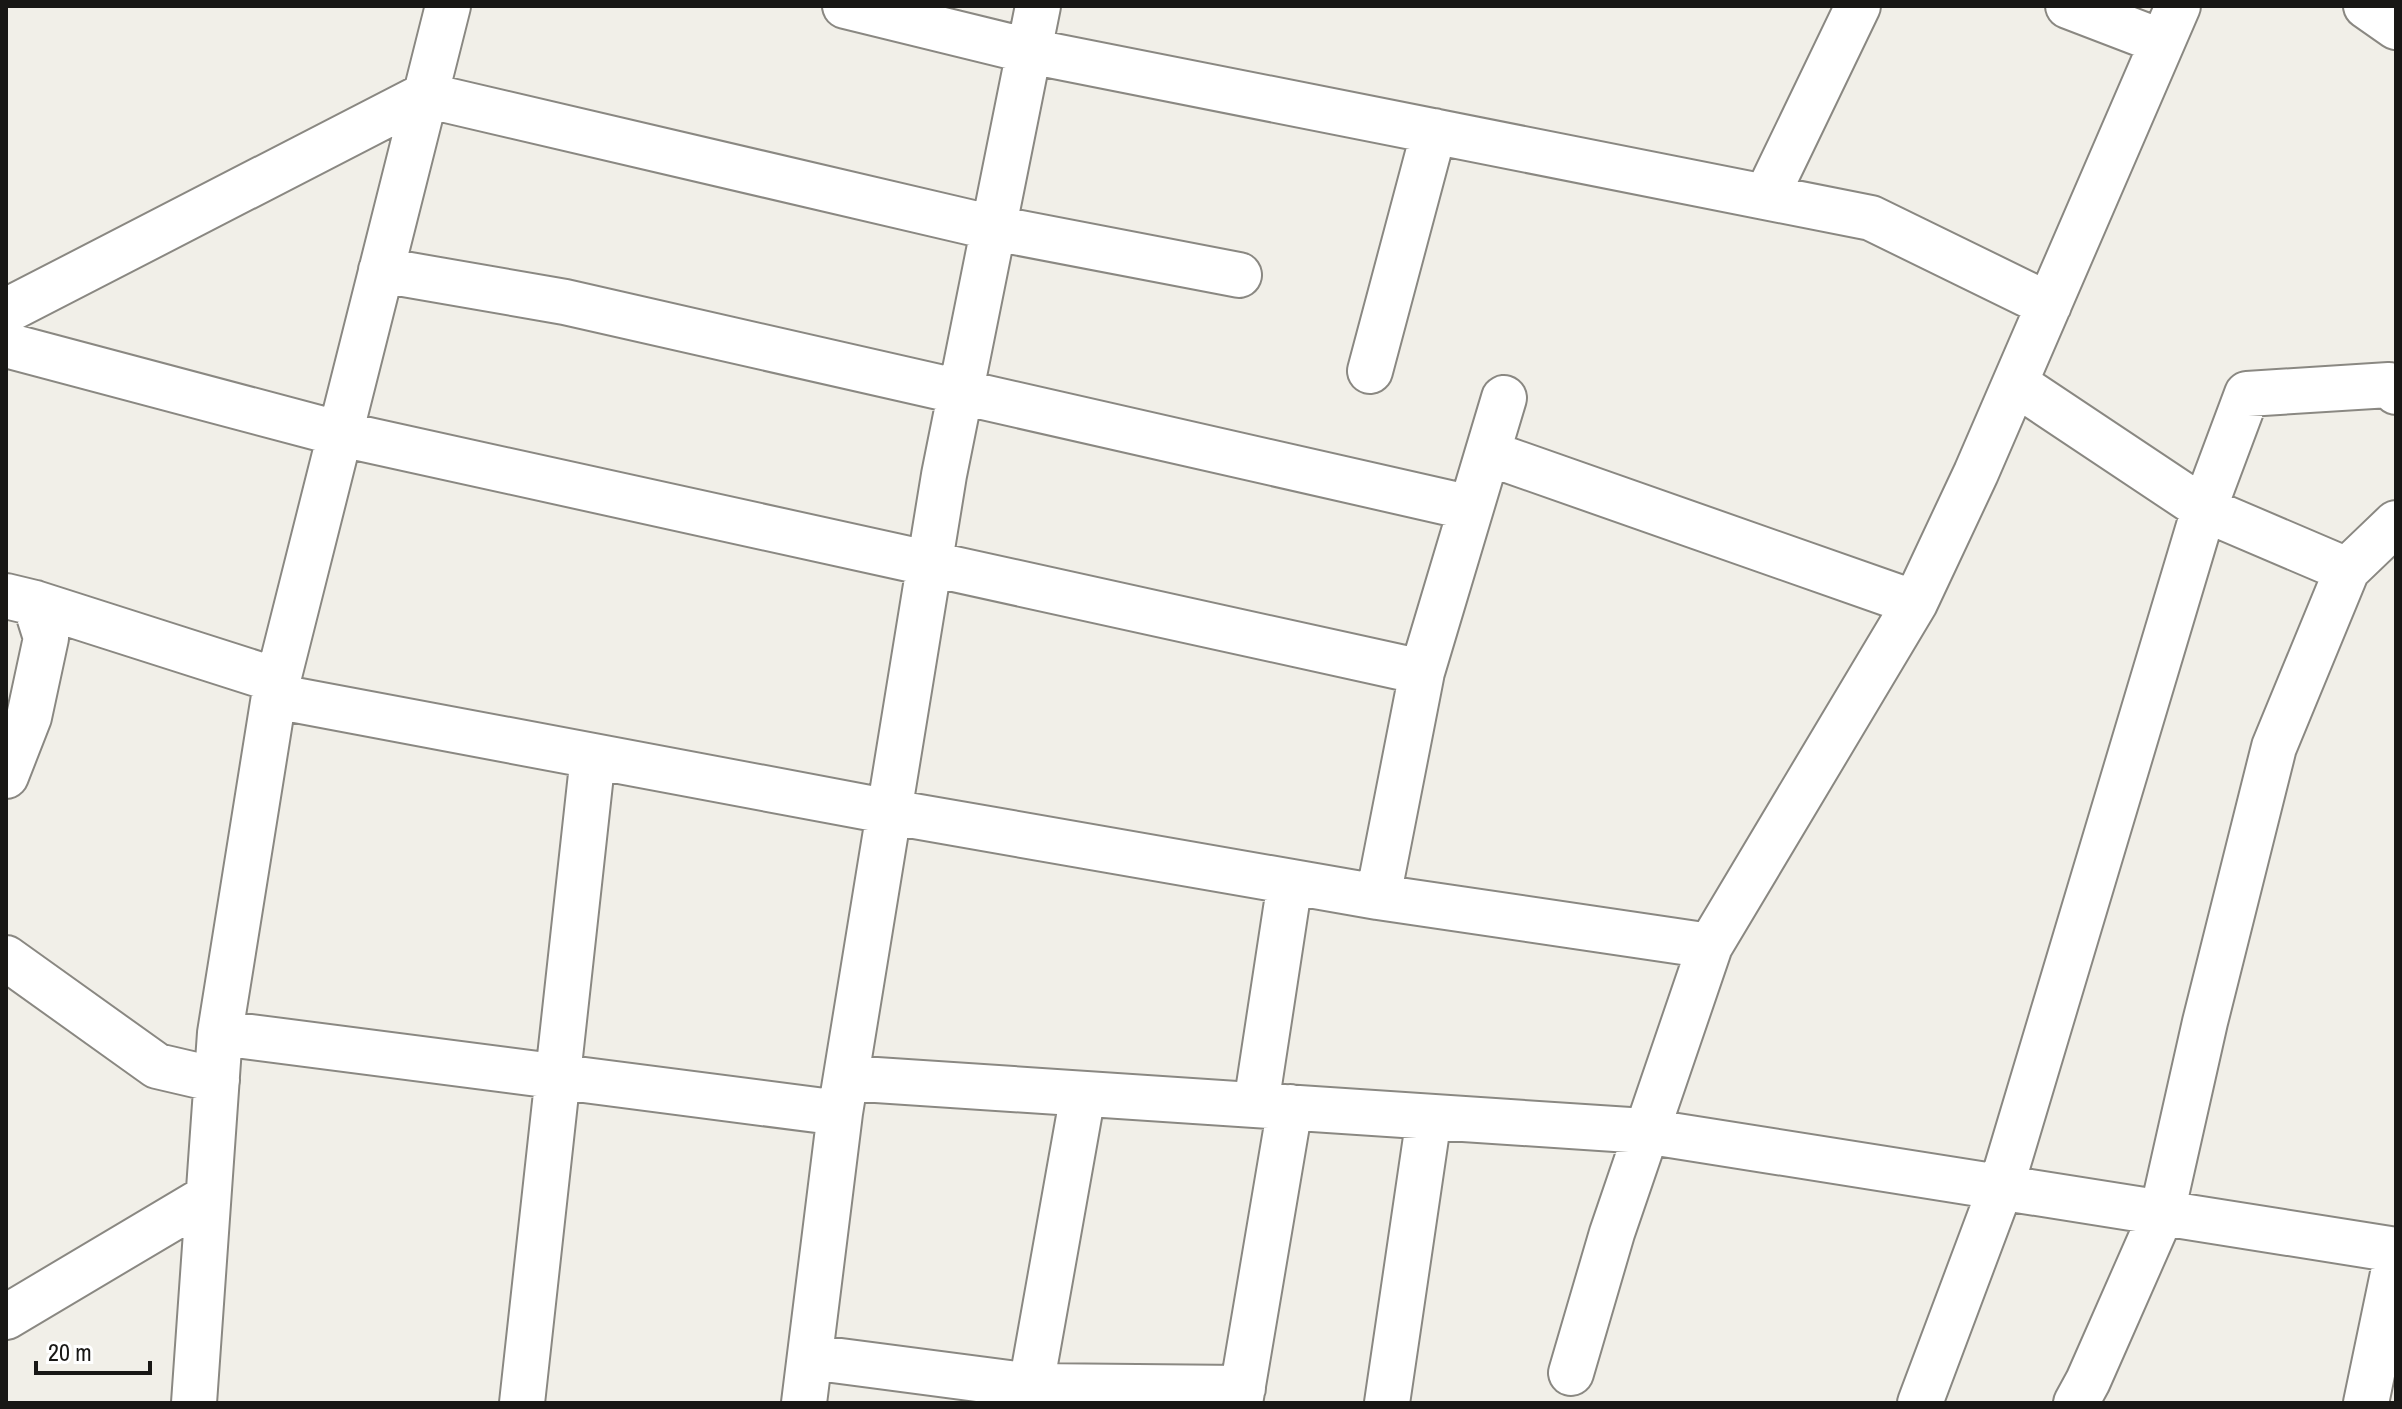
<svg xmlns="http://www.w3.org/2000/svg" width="2402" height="1409" font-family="'Archivo Narrow',sans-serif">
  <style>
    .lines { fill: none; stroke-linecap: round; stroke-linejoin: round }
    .minor-casing { stroke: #8a8882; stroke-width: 48 }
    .minor { stroke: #fff; stroke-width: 44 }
  </style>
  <rect width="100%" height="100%" fill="#f1efe8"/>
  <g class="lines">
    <g class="minor-casing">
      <path id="minor" d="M845,6L1029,51L1871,218L2049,305
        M2068,6L2162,42
        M2366,6L2396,27
        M1766,197L1858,6
        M381,270L565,302L1471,508
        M6,311L425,95L994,228L1239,275
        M6,345L341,434L1422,672
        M1370,371L1434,131
        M2015,383L2204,509L2347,570
        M1488,453L1915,603
        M6,596L35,603L279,681
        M274,696L891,812L1378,897L1710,946
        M6,776L29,717L46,638L35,603
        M1378,897L1422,672L1504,398
        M6,958L157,1066L217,1080
        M220,1033L840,1113
        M846,1078L1645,1131L2396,1250
        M1256,1105L1290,882
        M6,1317L208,1197
        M810,1357L1031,1386L1243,1388
        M1571,1373L1612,1233L1710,946L1915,603L1976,473L2178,6
        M194,1403L220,1033L274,696L448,6
        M522,1403L593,756
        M804,1403L840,1113L944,475L1038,6
        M1028,1403L1083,1094
        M1240,1403L1290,1107
        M1387,1403L1429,1117
        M1920,1403L2001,1187L2204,509L2247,394L2389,385L2396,392
        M2076,1403L2088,1381L2162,1213L2205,1022L2274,747L2347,570L2396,523
        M2366,1403L2396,1259"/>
    </g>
    <use href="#minor" class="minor"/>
  </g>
  <rect width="2402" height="1409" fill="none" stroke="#181715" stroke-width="16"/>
  <path d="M36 1361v12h114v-12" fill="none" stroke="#181715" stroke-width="4"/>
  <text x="48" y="1361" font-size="24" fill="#181715" stroke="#ffffff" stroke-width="6" paint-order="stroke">20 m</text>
</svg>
